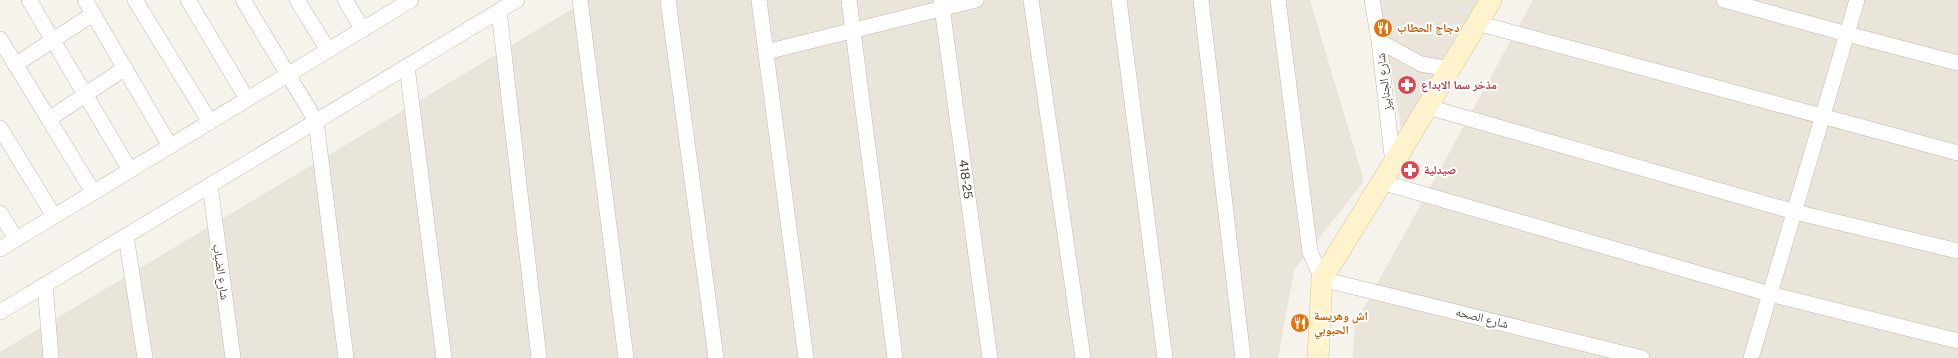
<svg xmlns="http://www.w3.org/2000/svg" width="1958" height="358" font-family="'Public Sans','Noto Naskh Arabic',sans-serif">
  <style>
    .residential { fill: #eae5da }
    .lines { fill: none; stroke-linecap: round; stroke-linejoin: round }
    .street-casing { stroke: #c2bbae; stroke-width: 16 }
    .secondary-casing { stroke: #d6c79b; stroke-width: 22 }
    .street { stroke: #fff; stroke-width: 15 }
    .secondary { stroke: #fff3cd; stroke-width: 21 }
    .labels { text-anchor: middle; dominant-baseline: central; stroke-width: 4; stroke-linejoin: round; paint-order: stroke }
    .food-label { font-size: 12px; font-weight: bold; fill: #c56008; stroke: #fff; text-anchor: start }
    .street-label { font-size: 12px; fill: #4b4439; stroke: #fff }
    .health-label { font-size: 12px; font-weight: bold; fill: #be3a42; stroke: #fff; text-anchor: start }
  </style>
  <rect width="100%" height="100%" fill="#f6f3ec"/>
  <path class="residential" d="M587,0H1310L1364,181L1294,270L1278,358H0V352Z
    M1379,0H1480L1402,134Z
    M1533,0H1958V358H1353L1355,324Z"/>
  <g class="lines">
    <g class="street-casing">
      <g id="street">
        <path d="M29,0L130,170"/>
        <path d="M85,0L170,146"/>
        <path d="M135,0L210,122"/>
        <path d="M188,0L247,99"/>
        <path d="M243,0L316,121L346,358"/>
        <path d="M297,0L328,50"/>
        <path d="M345,0L363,30"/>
        <path d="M580,0L626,358"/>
        <path d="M668,0L716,358"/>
        <path d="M759,0L806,358"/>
        <path d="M849,0L895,358"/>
        <path id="s1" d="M941,0L990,358"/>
        <path d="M1031,0L1083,358"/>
        <path d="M1119,0L1165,358"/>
        <path d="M1201,0L1243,358"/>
        <path d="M1278,0L1310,252L1322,279L1642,358"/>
        <path d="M1372,0L1379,41L1393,164"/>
        <path d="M1724,0L1847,34L1958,63"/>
        <path d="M499,11L539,358"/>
        <path d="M1477,23L1958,153"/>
        <path d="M0,39L93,192"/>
        <path d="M1379,41L1421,64L1450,69"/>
        <path d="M766,52L976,0"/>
        <path d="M15,65L93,14"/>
        <path d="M407,67L444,358"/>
        <path d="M1428,107L1795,212L1958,251"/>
        <path d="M49,119L125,68"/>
        <path d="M0,128L54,216"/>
        <path d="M1381,182L1770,294L1958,341"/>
        <path d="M210,185L233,358"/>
        <path d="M0,213L16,239"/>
        <path d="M126,236L145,358"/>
        <path d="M0,249L411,0"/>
        <path d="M45,285L51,358"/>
        <path d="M0,312L517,0"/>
        <path d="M1751,358L1857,0"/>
      </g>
    </g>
    <g class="secondary-casing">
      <path id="secondary" d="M1318,358L1322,279L1393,164L1491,0"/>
    </g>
    <use href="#street" class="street"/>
    <use href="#secondary" class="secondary"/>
  </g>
  <defs>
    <g id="restaurant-disc" transform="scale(1)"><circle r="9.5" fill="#e8710a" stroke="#fff"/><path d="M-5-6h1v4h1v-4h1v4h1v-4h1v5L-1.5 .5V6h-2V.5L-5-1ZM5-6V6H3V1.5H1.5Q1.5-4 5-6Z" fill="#fff"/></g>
    <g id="pharmacy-disc" transform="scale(1)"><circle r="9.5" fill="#e0444e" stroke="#fff"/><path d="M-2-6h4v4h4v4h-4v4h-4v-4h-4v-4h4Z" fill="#fff"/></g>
  </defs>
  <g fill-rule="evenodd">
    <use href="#restaurant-disc" x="1383" y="28"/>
    <use href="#pharmacy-disc" x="1407" y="85"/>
    <use href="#pharmacy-disc" x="1410" y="170"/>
    <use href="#restaurant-disc" x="1300" y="323"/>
  </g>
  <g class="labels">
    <g class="food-label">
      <text x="1397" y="28">دجاج الحطاب</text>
      <text x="1314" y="316">اش وهريسة<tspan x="1314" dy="14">الحبوبي</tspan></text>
    </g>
    <g class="street-label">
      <text transform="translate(1384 82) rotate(-97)">شارع الجنابيز</text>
      <text stroke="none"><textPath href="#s1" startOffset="181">418-25</textPath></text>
      <text transform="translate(221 272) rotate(82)">شارع الضباب</text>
      <text transform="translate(1482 318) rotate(14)">شارع الصحه</text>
    </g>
    <g class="health-label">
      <text x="1421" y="85">مذخر سما الابداع</text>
      <text x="1424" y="170">صيدلية</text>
    </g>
  </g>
</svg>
